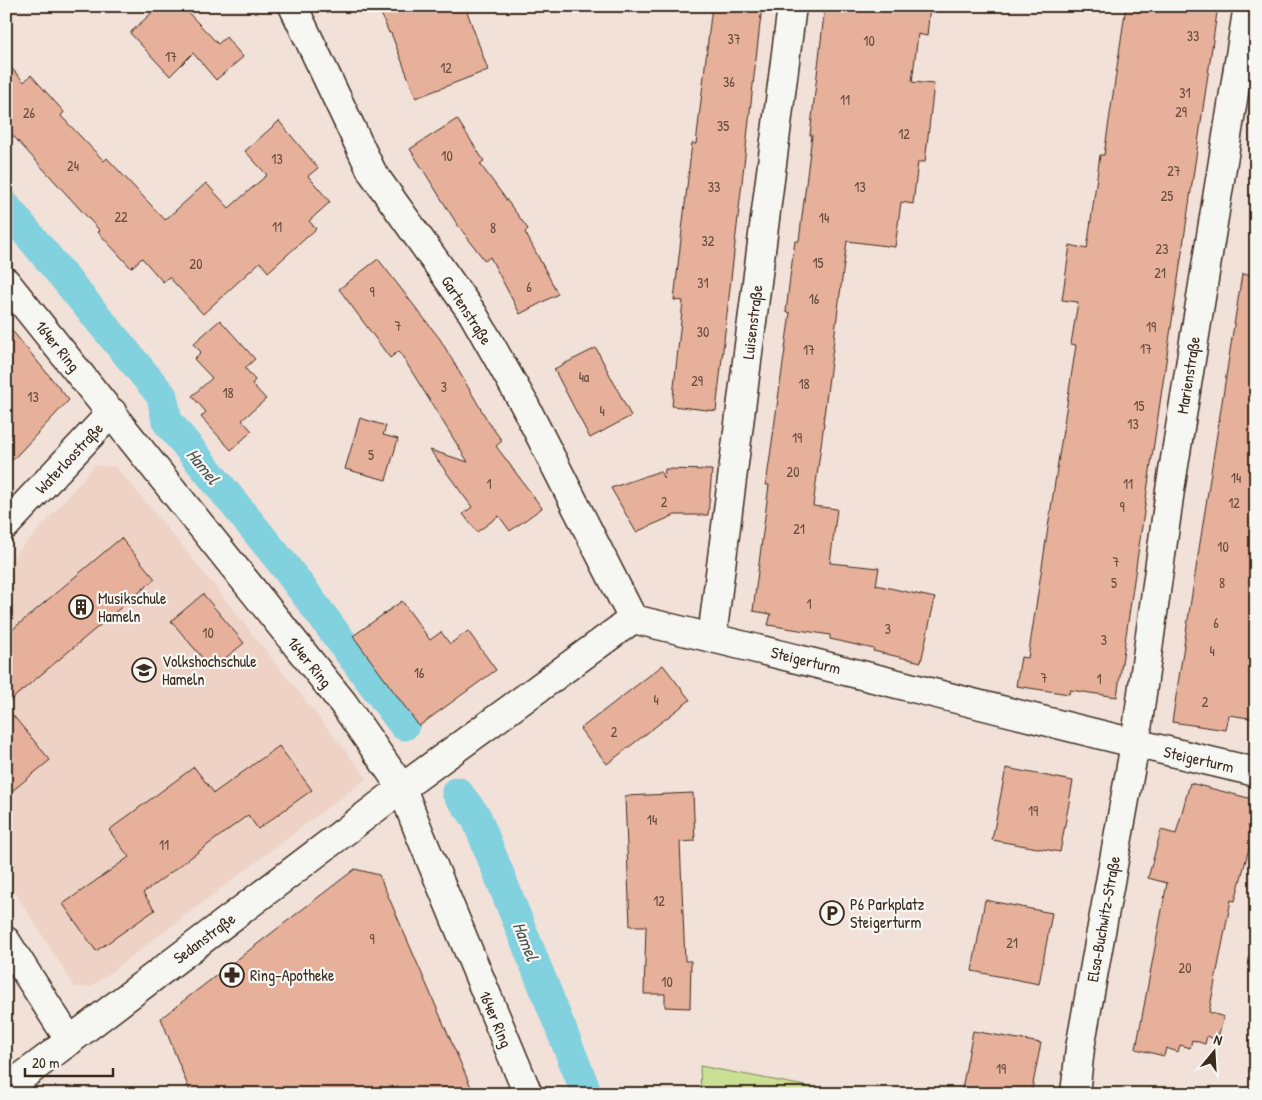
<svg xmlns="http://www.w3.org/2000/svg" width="1262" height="1100" font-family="'Patrick Hand',sans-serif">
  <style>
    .built { fill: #eed2c6 }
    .green { fill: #cae095; stroke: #82855a }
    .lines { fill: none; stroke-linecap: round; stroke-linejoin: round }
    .canal { stroke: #82d1df; stroke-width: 31 }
    .building { fill: #e6b09b; stroke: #3b2a1e }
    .minor-casing { stroke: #3b2a1e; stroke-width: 31 }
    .minor { stroke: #f6f6f2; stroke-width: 28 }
    .labels { text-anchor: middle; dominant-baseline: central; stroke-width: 4.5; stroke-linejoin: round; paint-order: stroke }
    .number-label { font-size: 14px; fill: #664c3d }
    .street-label { font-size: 16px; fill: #3b2a1e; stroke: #f6f6f2 }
    .poi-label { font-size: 16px; fill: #3b2a1e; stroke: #f6f6f2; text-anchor: start }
    .water-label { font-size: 18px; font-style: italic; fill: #4d544e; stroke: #f6f6f2 }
  </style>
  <rect width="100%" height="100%" fill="#f1e1d8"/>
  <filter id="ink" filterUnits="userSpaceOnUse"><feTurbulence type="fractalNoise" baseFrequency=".02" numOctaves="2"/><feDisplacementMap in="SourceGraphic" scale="10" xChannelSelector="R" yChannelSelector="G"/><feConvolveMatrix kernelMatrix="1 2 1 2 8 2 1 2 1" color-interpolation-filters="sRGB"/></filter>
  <g filter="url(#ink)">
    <path class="built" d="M95,465L116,467L188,553L367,778L91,987H75L6,878V563L34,535Z"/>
    <path class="green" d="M700,1066L847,1094H701Z"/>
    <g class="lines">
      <path class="canal" d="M6,207L162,396L167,421L284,565L404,725
        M457,792L476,817L587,1094"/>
    </g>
    <path class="building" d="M159,6H182L218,44L226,37L243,57L216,80L193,53L170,76L130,33Z
      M378,6H465L488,70L416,98L391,33H389Z
      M712,6H762L716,411L672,406L683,301L674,300L692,143L696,144Z
      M825,6H930L927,36L918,34L912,82L934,84L925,162H918L913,204L901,202L895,247L847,241L823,423H824L813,506L837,509L830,563L879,568L876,585L935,598L921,662L873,651L874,649L830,639V635L768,625L771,614L753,611L769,485H766L790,313L786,312L790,277L795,241H799L812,135H810Z
      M1126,6H1218L1117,697L1070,690L1069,694L1016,686L1021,657L1028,658L1076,345L1071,344L1078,302L1062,300L1070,245L1087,249L1100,155H1104Z
      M6,62L24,82L31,75L64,112L61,116L104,161L107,158L165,220L206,183L229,208L267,175L245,151L279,121L318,168L308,176L330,202L309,221L316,229L268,272L260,262L203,314L169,277L163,282L142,258L131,268L98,232L100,231L6,128Z
      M457,119L484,161L480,164L528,229L525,232L558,294L520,314L490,257L485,261L457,224L410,149Z
      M378,259L440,339L489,423L502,441L496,446L542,508L510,531L499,516L477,532L463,514L472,507L430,450L468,462L399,351L390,358L339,289Z
      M1242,274L1256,275V719L1229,715L1226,730L1172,722Z
      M220,320L255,359L245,368L255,380L252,384L266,399L242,420L252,431L231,450L201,417L206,412L192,396L212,378L194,359L201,352L193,344Z
      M6,323L69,400L6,467Z
      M596,348L631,416L590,438L554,369Z
      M360,418L386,426L383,435L398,439L386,480L345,469Z
      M665,469L712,470L708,515H675L636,532L611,488L660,471L664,479Z
      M121,538L155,579L6,704V635Z
      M203,594L244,643L212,669L171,621Z
      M402,601L430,640L441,632L450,644L468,631L496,670L419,726L353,636Z
      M663,665L690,700L607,764L580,729Z
      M6,707L50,760L6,796Z
      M279,746L312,790L258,829L248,815L143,893L155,910L96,951L63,904L129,857L109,830L194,767L214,793Z
      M1006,768L1073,781L1060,852L992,840Z
      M1190,783L1256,800V822L1235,901L1231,900L1209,1012L1224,1017L1217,1040L1207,1036L1205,1044L1192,1040L1190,1048L1180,1045L1178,1052L1166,1048L1164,1056L1136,1049L1167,883L1148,878L1161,830L1176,834Z
      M693,793L695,841L680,842L685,961H691L690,1008L665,1007V994H644L646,926H630L625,796Z
      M355,869L379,875L474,1094H191L161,1018Z
      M985,900L1052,913L1039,984L972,971Z
      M973,1031L1041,1043L1031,1094H961Z"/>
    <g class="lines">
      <g class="minor-casing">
        <path id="minor" d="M293,6L372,172L473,314L523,402L633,619
          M6,282L343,703L402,788L419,832L528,1094
          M6,525L112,412
          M712,637L792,6
          M6,941L70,1041
          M6,1089L402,788L633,619C841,668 1048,724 1256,772
          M1075,1094L1080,1048L1135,744L1170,490L1248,6"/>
      </g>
      <use href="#minor" class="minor"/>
    </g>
  </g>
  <defs>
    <g id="building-ring" transform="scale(1.25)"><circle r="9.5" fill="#f6f6f2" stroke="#3b2a1e" stroke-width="1.5"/><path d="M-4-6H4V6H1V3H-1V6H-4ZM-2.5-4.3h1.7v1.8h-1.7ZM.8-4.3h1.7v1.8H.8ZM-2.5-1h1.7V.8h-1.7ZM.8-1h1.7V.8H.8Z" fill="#3b2a1e"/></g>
    <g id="university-ring" transform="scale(1.25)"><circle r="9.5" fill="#f6f6f2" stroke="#3b2a1e" stroke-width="1.5"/><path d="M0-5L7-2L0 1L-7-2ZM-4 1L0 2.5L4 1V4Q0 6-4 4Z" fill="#3b2a1e"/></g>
    <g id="parking-ring" transform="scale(1.25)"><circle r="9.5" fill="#f6f6f2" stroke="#3b2a1e" stroke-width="1.5"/><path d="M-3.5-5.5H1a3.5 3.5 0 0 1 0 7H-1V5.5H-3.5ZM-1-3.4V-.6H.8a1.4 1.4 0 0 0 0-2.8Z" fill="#3b2a1e"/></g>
    <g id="pharmacy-ring" transform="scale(1.25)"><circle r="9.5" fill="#f6f6f2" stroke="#3b2a1e" stroke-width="1.5"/><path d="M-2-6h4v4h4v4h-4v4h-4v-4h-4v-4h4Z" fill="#3b2a1e"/></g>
  </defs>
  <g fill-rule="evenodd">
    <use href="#building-ring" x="81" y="607"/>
    <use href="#university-ring" x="144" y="670"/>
    <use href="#parking-ring" x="832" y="913"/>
    <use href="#pharmacy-ring" x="232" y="975"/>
  </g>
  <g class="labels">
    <g class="number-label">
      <text x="1193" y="35">33</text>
      <text x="734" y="38">37</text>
      <text x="869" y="40">10</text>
      <text x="171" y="56">17</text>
      <text x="446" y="67">12</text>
      <text x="729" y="81">36</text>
      <text x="1185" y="92">31</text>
      <text x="845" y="99">11</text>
      <text x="1181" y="111">29</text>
      <text x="29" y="112">26</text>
      <text x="723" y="125">35</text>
      <text x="904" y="133">12</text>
      <text x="447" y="155">10</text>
      <text x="277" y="158">13</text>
      <text x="73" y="165">24</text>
      <text x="1174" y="170">27</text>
      <text x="714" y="186">33</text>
      <text x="860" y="186">13</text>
      <text x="1167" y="195">25</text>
      <text x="121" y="216">22</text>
      <text x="824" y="217">14</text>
      <text x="277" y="226">11</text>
      <text x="493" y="227">8</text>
      <text x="708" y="240">32</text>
      <text x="1162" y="248">23</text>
      <text x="818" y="262">15</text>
      <text x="196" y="263">20</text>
      <text x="1160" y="272">21</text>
      <text x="703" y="282">31</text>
      <text x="529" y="286">6</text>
      <text x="372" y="291">9</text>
      <text x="814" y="298">16</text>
      <text x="398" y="325">7</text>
      <text x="1151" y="326">19</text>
      <text x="703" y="331">30</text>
      <text x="1146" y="348">17</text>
      <text x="809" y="349">17</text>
      <text x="584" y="376">4a</text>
      <text x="697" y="380">29</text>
      <text x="804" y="383">18</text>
      <text x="444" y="386">3</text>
      <text x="228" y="392">18</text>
      <text x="33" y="396">13</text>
      <text x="1139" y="405">15</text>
      <text x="602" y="410">4</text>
      <text x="1133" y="423">13</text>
      <text x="797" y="437">19</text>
      <text x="371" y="454">5</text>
      <text x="793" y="471">20</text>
      <text x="1236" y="477">14</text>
      <text x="489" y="483">1</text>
      <text x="1128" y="483">11</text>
      <text x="664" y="501">2</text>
      <text x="1234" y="502">12</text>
      <text x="1122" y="506">9</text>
      <text x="799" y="528">21</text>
      <text x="1223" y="546">10</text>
      <text x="1116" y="561">7</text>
      <text x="1114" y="582">5</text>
      <text x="1222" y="582">8</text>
      <text x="809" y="603">1</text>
      <text x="1216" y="622">6</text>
      <text x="888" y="628">3</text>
      <text x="208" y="632">10</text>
      <text x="1104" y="639">3</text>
      <text x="1212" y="650">4</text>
      <text x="419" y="672">16</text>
      <text x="1044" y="677">7</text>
      <text x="1099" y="678">1</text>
      <text x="656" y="699">4</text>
      <text x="1205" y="701">2</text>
      <text x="614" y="731">2</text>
      <text x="1033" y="810">19</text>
      <text x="652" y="819">14</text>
      <text x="164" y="844">11</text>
      <text x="659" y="900">12</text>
      <text x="372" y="938">9</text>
      <text x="1012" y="942">21</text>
      <text x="1185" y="967">20</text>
      <text x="667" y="981">10</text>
      <text x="1001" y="1068">19</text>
    </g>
    <g class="street-label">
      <text transform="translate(467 310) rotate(57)">Gartenstraße</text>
      <text transform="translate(752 322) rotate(-83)">Luisenstraße</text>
      <text transform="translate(58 346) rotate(51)">164er Ring</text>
      <text transform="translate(1188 375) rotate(-81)">Marienstraße</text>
      <text transform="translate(69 458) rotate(-47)">Waterloostraße</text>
      <text transform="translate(806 660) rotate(14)">Steigerturm</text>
      <text transform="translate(310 662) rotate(51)">164er Ring</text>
      <text transform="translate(1199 759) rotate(13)">Steigerturm</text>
      <text transform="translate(1103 919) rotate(-80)">Elsa-Buchwitz-Straße</text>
      <text transform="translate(204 938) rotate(-37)">Sedanstraße</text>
      <text transform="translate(496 1019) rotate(67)">164er Ring</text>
    </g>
    <g class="poi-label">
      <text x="98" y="598">Musikschule<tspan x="98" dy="18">Hameln</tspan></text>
      <text x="162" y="661">Volkshochschule<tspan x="162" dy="18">Hameln</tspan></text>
      <text x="850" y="904">P6 Parkplatz<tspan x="850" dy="18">Steigerturm</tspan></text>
      <text x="250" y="975">Ring-Apotheke</text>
    </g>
    <g class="water-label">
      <text transform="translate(203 466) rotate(51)">Hamel</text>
      <text transform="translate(526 941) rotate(68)">Hamel</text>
    </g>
  </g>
  <rect width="1262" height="1100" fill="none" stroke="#f6f6f2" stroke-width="25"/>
  <rect x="12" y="12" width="1237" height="1075" fill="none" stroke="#3b2a1e" stroke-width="2" filter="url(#ink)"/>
  <g transform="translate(1214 1052) rotate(18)" stroke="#f6f6f2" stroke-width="4" paint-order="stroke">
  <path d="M0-4L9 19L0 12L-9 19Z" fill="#3b2a1e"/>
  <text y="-8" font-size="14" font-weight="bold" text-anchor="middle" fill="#3b2a1e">N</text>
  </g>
  <path d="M25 1068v8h88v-8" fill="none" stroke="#3b2a1e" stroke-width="2.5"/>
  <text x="32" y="1068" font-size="15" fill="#3b2a1e" stroke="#f6f6f2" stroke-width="4" paint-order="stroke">20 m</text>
</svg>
